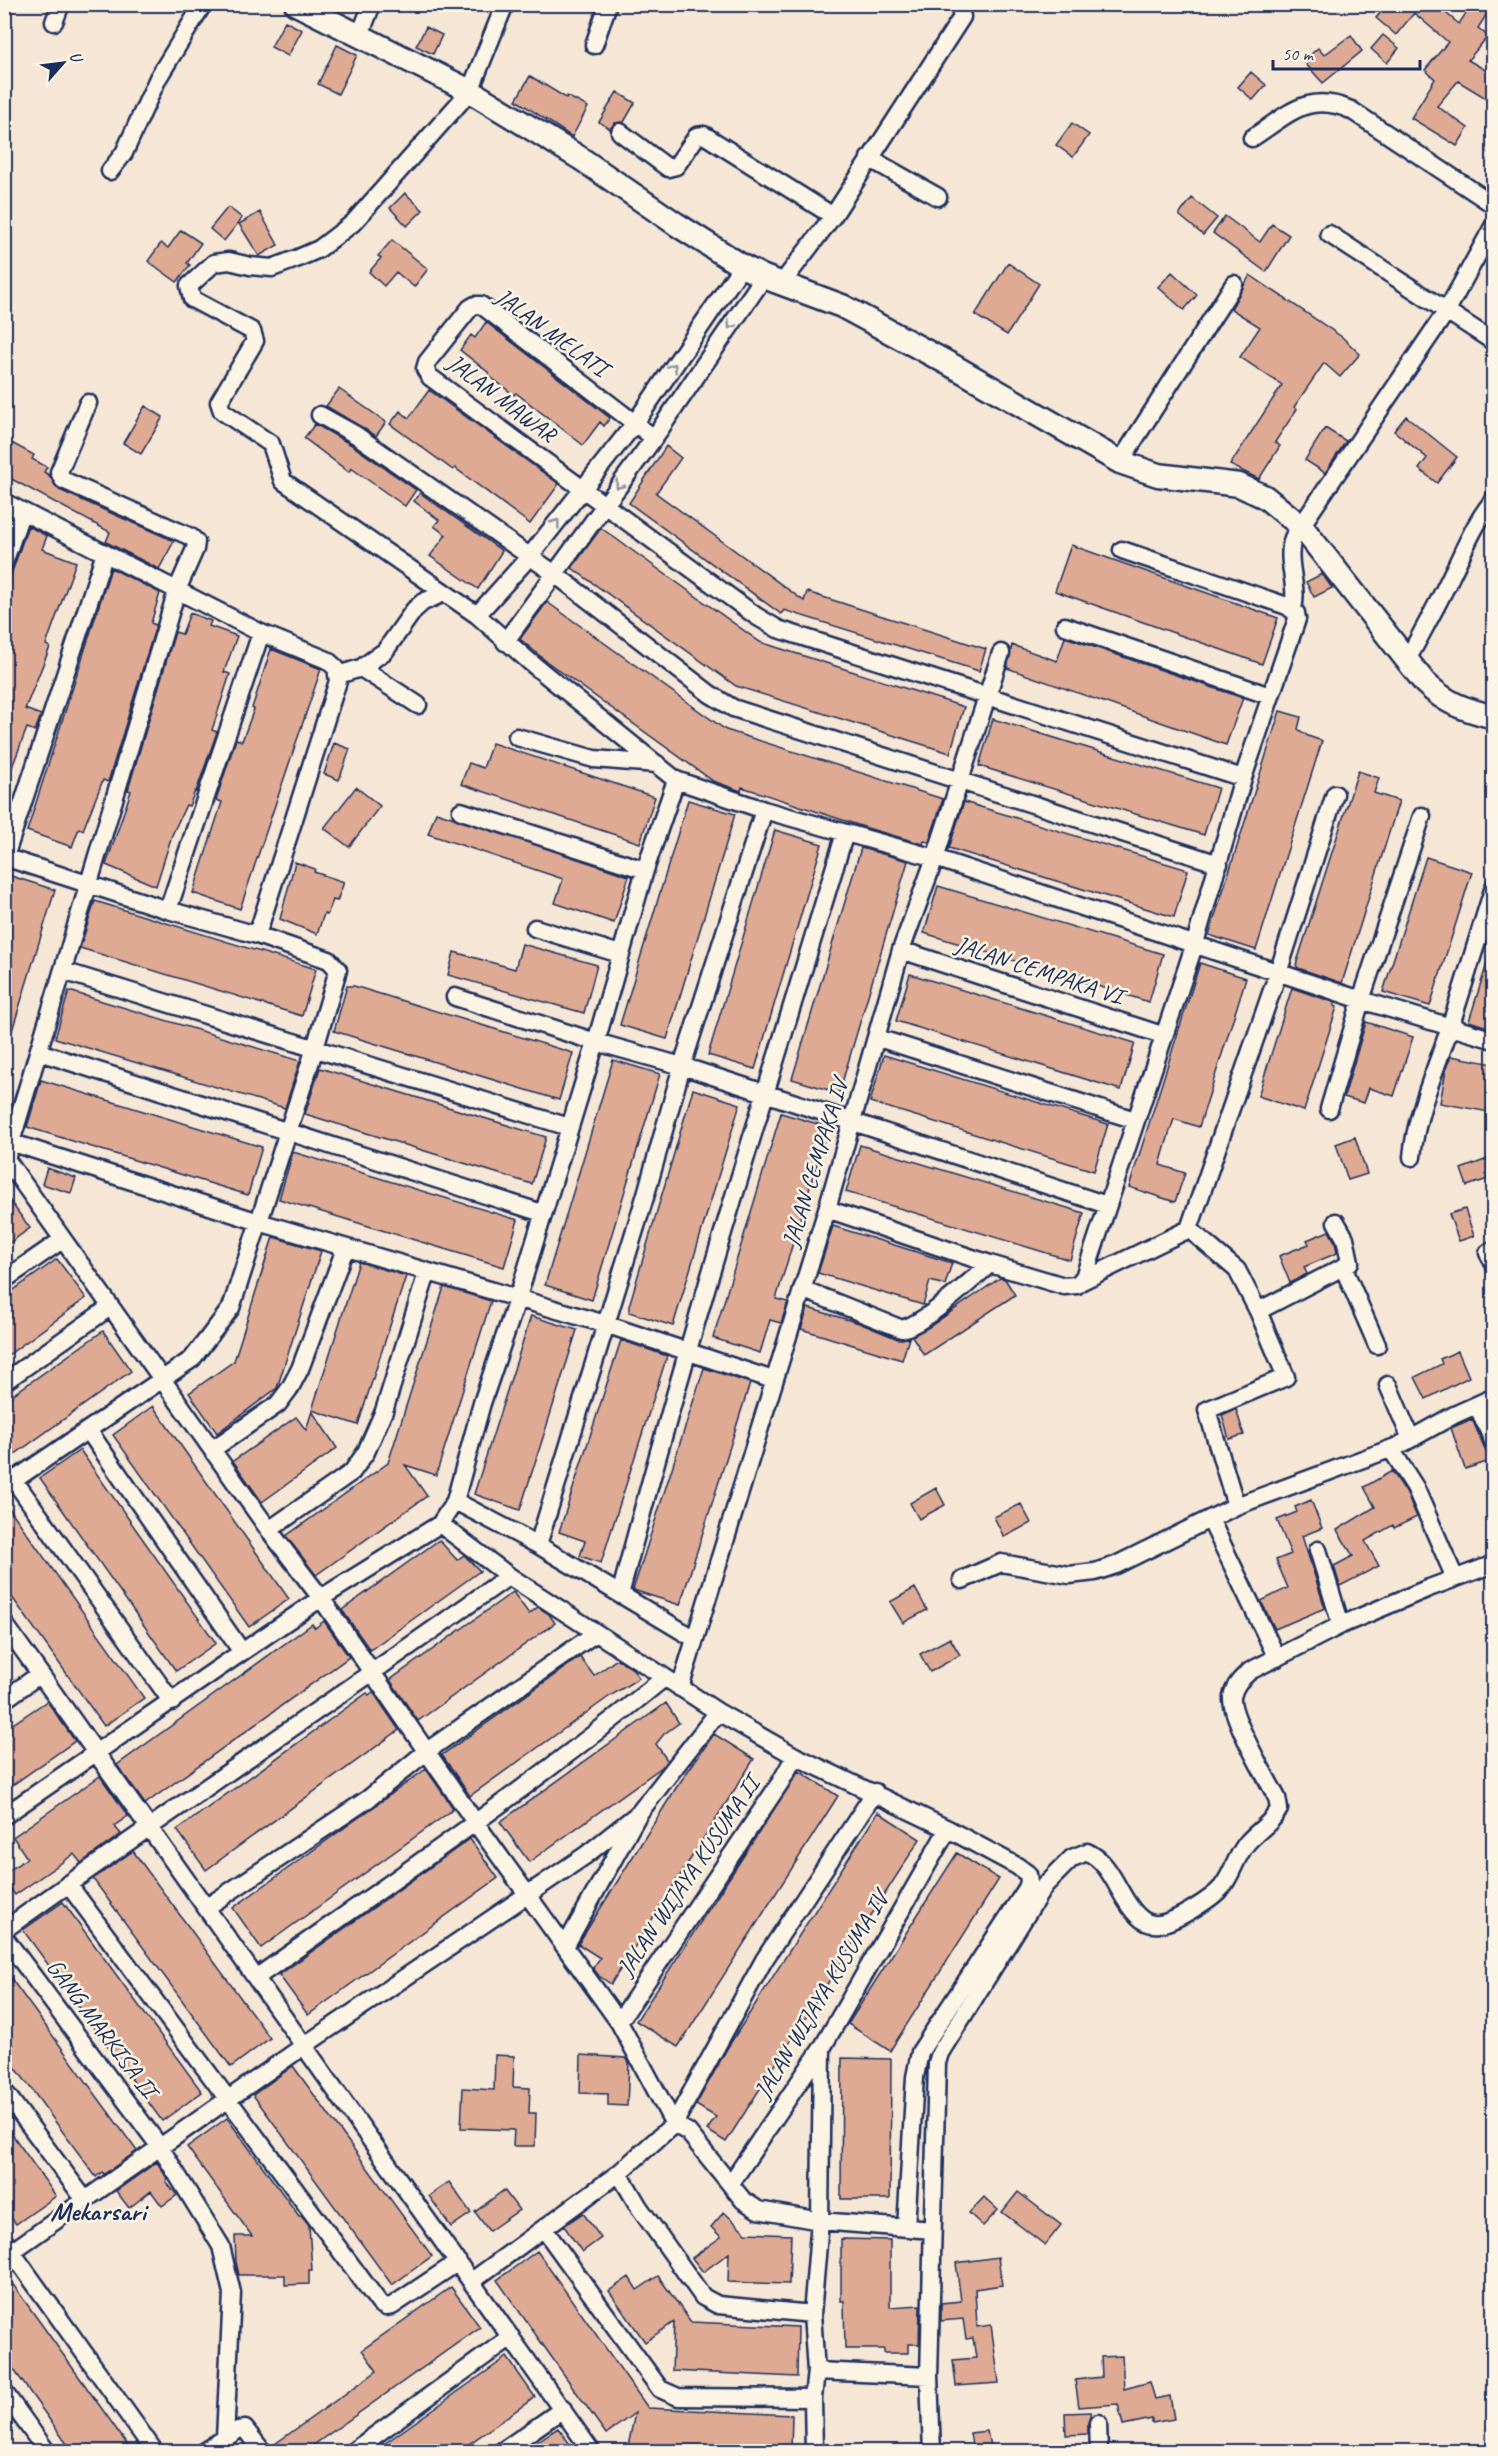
<svg xmlns="http://www.w3.org/2000/svg" width="1498" height="2456" font-family="Caveat,sans-serif">
  <style>
    .building { fill: #dfaa93; stroke: #1b2f5e; stroke-width: 1.5 }
    .lines { fill: none; stroke-linecap: round; stroke-linejoin: round }
    .street-casing { stroke: #1b2f5e; stroke-width: 21 }
    .secondary-casing { stroke: #1b2f5e; stroke-width: 27 }
    .street { stroke: #fcf5e5; stroke-width: 16 }
    .secondary { stroke: #fcf5e5; stroke-width: 22 }
    .oneway { stroke: #8c92a2 }
    .labels { text-anchor: middle; dominant-baseline: central; stroke-width: 5; stroke-linejoin: round; paint-order: stroke }
    .street-label { font-size: 24px; fill: #1b2f5e; stroke: #fcf5e5 }
    .quarter-label { font-size: 27px; font-weight: bold; fill: #1b2f5e; stroke: #fcf5e5 }
  </style>
  <rect width="100%" height="100%" fill="#f6e6d5"/>
  <filter id="ink" filterUnits="userSpaceOnUse"><feTurbulence type="fractalNoise" baseFrequency=".0167" numOctaves="2"/><feDisplacementMap in="SourceGraphic" scale="12" xChannelSelector="R" yChannelSelector="G"/><feConvolveMatrix kernelMatrix="1 2 1 2 8 2 1 2 1" color-interpolation-filters="sRGB"/></filter>
  <g filter="url(#ink)">
    <path class="building" d="M1388,4H1435L1459,24L1472,4H1493L1478,28L1488,36L1468,60L1494,75V103L1458,81L1437,106L1468,128L1457,146L1411,118L1435,79L1425,70L1448,42L1414,13L1396,35L1376,18Z
      M285,21L302,30L288,56L271,47Z
      M426,27L442,35L433,54L416,46Z
      M1351,35L1362,51L1323,83L1303,61L1318,48L1324,55Z
      M1383,35L1399,48L1387,63L1371,49Z
      M337,45L357,55L338,94L318,84Z
      M1251,72L1266,85L1253,100L1238,87Z
      M530,76L566,98L567,96L588,107L572,137L516,100Z
      M617,92L635,103L624,122L615,123L610,129L599,122Z
      M1072,123L1089,135L1073,157L1056,145Z
      M405,193L423,210L407,226L390,208Z
      M1192,198L1217,218L1203,235L1179,215Z
      M228,207L242,218L224,241L210,229Z
      M260,212L278,245L259,256L239,224Z
      M1225,216L1260,242L1272,224L1289,235L1266,272L1213,233Z
      M181,230L201,243L187,263L190,265L177,282L148,261L161,243L168,248Z
      M392,240L428,269L414,287L396,272L384,286L369,272L381,258L378,256Z
      M1008,263L1039,284L1007,335L975,315Z
      M1172,272L1197,295L1184,310L1158,287Z
      M1250,275L1342,337L1360,354L1340,377L1324,363L1294,407L1297,409L1275,442L1280,446L1259,479L1230,465L1282,385L1240,357L1260,327L1231,309Z
      M486,322L610,418L604,426L600,422L583,445L516,393L514,395L488,375L489,373L460,350L471,335L475,338Z
      M339,389L386,422L376,436L326,406Z
      M429,390L559,484L530,524L455,468L453,470L390,424L400,411L409,418Z
      M145,406L163,417L141,454L123,443Z
      M1406,416L1457,457L1437,483L1419,469L1427,458L1394,431Z
      M315,424L350,444L416,490L405,506L351,468L349,472L304,438Z
      M1325,428L1346,441L1325,473L1305,460Z
      M4,439L34,455L32,459L47,467L44,472L49,475L59,490L174,541L159,569L106,542L110,532L4,475Z
      M666,446L681,458L656,493L804,601L807,592L986,649L979,671L784,610L781,614L629,503Z
      M420,493L502,551L478,589L430,556L446,535L434,526L439,520L414,501Z
      M28,526L47,536L42,549L76,562L46,645L50,647L25,709L41,715L35,731L27,728L6,783L4,595Z
      M601,528L760,642L964,707L950,753L736,686L572,568Z
      M1071,545L1278,618L1262,664L1055,591Z
      M111,568L160,593L151,623L156,625L108,782L103,780L83,830L79,828L72,847L27,831Z
      M1322,574L1332,588L1314,597L1306,582Z
      M547,602L726,730L943,799L929,842L924,841L923,844L867,828L742,787L741,791L713,781L546,661L520,639Z
      M190,613L211,621L209,626L237,636L224,672L230,674L212,730L217,732L196,792L195,791L189,806L186,805L172,835L156,886L106,865L131,791L128,790L175,632L182,634Z
      M1065,637L1243,698L1226,745L1007,668L1012,645L1057,661Z
      M271,649L321,669L240,909L193,893L222,802L216,800L236,739L242,741L254,709L252,708Z
      M1280,711L1301,717L1298,729L1308,736L1322,741L1256,950L1209,935Z
      M993,719L1218,788L1204,835L979,766Z
      M334,743L350,749L339,780L324,774Z
      M492,743L655,797L640,843L461,784L469,763L483,768Z
      M1358,771L1379,778L1374,793L1399,801L1342,983L1298,968L1296,965Z
      M356,787L380,806L349,847L324,828Z
      M688,800L735,814L667,1039L620,1025Z
      M964,802L1188,870L1174,917L949,848Z
      M436,812L629,876L614,923L555,903L563,879L428,834Z
      M775,830L822,844L755,1069L708,1055Z
      M861,848L908,861L839,1093L792,1079Z
      M1426,857L1472,872L1430,1006L1383,992Z
      M295,862L315,869L314,872L344,882L337,901L333,900L327,915L324,914L317,934L280,919Z
      M8,875L55,890L8,1044H4V887Z
      M938,886L1163,954L1149,1002L924,933Z
      M95,901L316,969L302,1016L80,948Z
      M522,944L597,965L584,1013L448,975L454,952L515,969Z
      M1490,954H1494V1029L1469,1021Z
      M1200,963L1246,978L1199,1127L1174,1119L1169,1134L1160,1165L1185,1173L1175,1202L1129,1187Z
      M910,974L1135,1043L1121,1090L896,1021Z
      M347,986H354L573,1053L559,1100L334,1031Z
      M1292,988L1336,1003L1334,1006L1337,1007L1304,1111L1258,1096Z
      M69,991L300,1061L285,1108L55,1038Z
      M1366,1022L1413,1037L1394,1096L1369,1088L1364,1103L1344,1097Z
      M884,1055L1108,1124L1094,1171L870,1102Z
      M1451,1056L1494,1064V1088L1489,1112L1440,1103L1446,1069Z
      M613,1060L660,1074L592,1300L545,1285Z
      M320,1068L546,1137L532,1184L305,1114Z
      M41,1080L262,1147L248,1195L27,1127Z
      M693,1089L740,1104L673,1326L629,1312V1306Z
      M781,1113L828,1127L776,1299L788,1302L781,1323L770,1320L760,1353L713,1338Z
      M1355,1137L1367,1174L1348,1180L1336,1144Z
      M860,1145L1084,1213L1070,1260L846,1192Z
      M293,1152L518,1220L504,1267L279,1199Z
      M1490,1158L1494,1177L1467,1186L1461,1169Z
      M47,1168L76,1178L71,1193L42,1184Z
      M4,1193L30,1228L4,1247Z
      M1465,1209L1474,1236L1459,1241L1449,1214Z
      M833,1226L952,1263L945,1285L930,1281L923,1305L818,1273Z
      M1329,1231L1335,1242L1337,1253L1304,1267L1307,1274L1290,1283L1279,1256L1309,1244L1307,1240Z
      M273,1237L321,1251L277,1388L217,1433L189,1393L234,1361Z
      M57,1259L86,1298L4,1358V1297Z
      M359,1262L406,1276L358,1425L312,1410Z
      M1000,1278L1005,1279L1015,1295L924,1355L912,1336L929,1327Z
      M444,1287L491,1301L436,1475L405,1465L427,1496L316,1575L286,1536L388,1463Z
      M808,1308L859,1323L898,1339L909,1338L902,1360L801,1329Z
      M531,1316L577,1330L520,1510L474,1494Z
      M103,1331L131,1371L4,1462V1401Z
      M621,1340L667,1356L601,1563L580,1556L585,1541L559,1532Z
      M1458,1351L1469,1377L1426,1399L1415,1377L1442,1364L1440,1359Z
      M704,1368L750,1383L680,1605L633,1590Z
      M153,1406L289,1599L249,1627L113,1435Z
      M1236,1409L1244,1435L1229,1439L1222,1415Z
      M312,1411L337,1448L262,1502L233,1461L296,1417L306,1430Z
      M1472,1419L1490,1461L1465,1469L1451,1428Z
      M80,1450L216,1643L176,1671L40,1478Z
      M1392,1471L1406,1492L1417,1517L1394,1528L1393,1525L1365,1541L1379,1566L1340,1586L1334,1566L1353,1556L1337,1530L1375,1507L1364,1487Z
      M936,1488L945,1505L919,1519L910,1503Z
      M1311,1500L1322,1528L1302,1536L1325,1608L1275,1629L1261,1601L1288,1588L1276,1560L1291,1554L1277,1520L1297,1512L1295,1507Z
      M4,1501L144,1698L104,1726L4,1586Z
      M1021,1504L1031,1523L1004,1537L994,1517Z
      M439,1540L457,1560L464,1555L480,1571L370,1650L342,1610Z
      M915,1588L927,1610L903,1623L890,1602Z
      M513,1592L529,1614L538,1607L549,1614L555,1623L418,1721L390,1680Z
      M324,1621L349,1657L145,1804L117,1765L312,1624L315,1628Z
      M950,1638L960,1655L930,1672L920,1654Z
      M580,1657L594,1676L617,1659L633,1669L639,1678L610,1696L470,1796L442,1755Z
      M373,1692L399,1730L206,1870L177,1830L367,1693L369,1695Z
      M47,1701L75,1741L4,1791V1730Z
      M666,1703L679,1723L664,1734L656,1744L667,1760L662,1767L529,1862L500,1822Z
      M714,1734L754,1759L611,1984L599,1976L593,1968L600,1958L578,1944L676,1788Z
      M426,1769L453,1808L451,1811L261,1948L233,1908Z
      M799,1771L838,1796L678,2047L636,2021Z
      M100,1776L128,1816L114,1826L121,1834L81,1863L74,1854L15,1895L4,1880V1874L27,1858L13,1837Z
      M878,1812L920,1839L726,2142L707,2130L716,2117L696,2105L728,2047Z
      M470,1839L498,1878L308,2015L279,1975Z
      M133,1851L270,2038L231,2067L93,1879Z
      M957,1853L999,1879L890,2051L848,2024Z
      M63,1902L202,2092L162,2121L23,1930Z
      M4,1969L137,2151L104,2174L102,2172L96,2177L4,2052Z
      M495,2055L514,2056L513,2087L530,2088L529,2113H536L535,2146H513L514,2130L461,2128L463,2088L494,2090Z
      M581,2055L626,2058L629,2062L627,2106L608,2105V2094L580,2093Z
      M842,2058L891,2059L890,2199H841Z
      M293,2066L432,2256L392,2285L253,2095Z
      M227,2118L299,2216H301L309,2226L312,2270H309V2284L285,2285V2275H239L236,2262L235,2236H252L187,2147Z
      M4,2123L56,2196L16,2224L4,2208Z
      M157,2162L168,2180L166,2182L177,2195L162,2206L151,2191L129,2208L116,2191Z
      M449,2182L471,2213L451,2227L429,2196Z
      M504,2190L519,2210L489,2231L475,2212Z
      M1018,2192L1061,2225L1045,2245L1002,2212Z
      M984,2197L998,2210L983,2226L969,2213Z
      M724,2212L746,2233L791,2235L789,2284L728,2282L729,2253L703,2272L692,2258L721,2237L711,2227Z
      M583,2213L601,2238L582,2252L564,2226Z
      M841,2239L890,2240V2307L920,2305L919,2344H908V2353H884V2349H845L844,2301H841Z
      M537,2251L648,2408L792,2415L791,2451H627L635,2413L606,2434L497,2280Z
      M998,2257L1002,2285L975,2289L977,2327L991,2325L999,2383L956,2386L953,2360L976,2358L973,2338L966,2339L963,2319L941,2321V2303L961,2301L956,2263Z
      M4,2272L77,2374L132,2451H72L4,2356Z
      M658,2276L691,2322L798,2327L797,2377L672,2371L674,2322L645,2342L609,2291L629,2277L637,2290Z
      M451,2287L480,2327L305,2451H273L272,2446L377,2371L362,2350Z
      M1122,2356L1124,2389L1150,2382L1155,2399L1170,2396L1174,2419L1152,2423V2419L1123,2425L1118,2404L1079,2407L1075,2380L1102,2377L1101,2357Z
      M507,2357L535,2397L459,2451H374Z
      M1091,2412L1088,2423V2434L1066,2435L1065,2413Z
      M558,2428L575,2451H524L544,2437Z
      M987,2431L991,2451H973L970,2433Z"/>
    <g class="lines">
      <g class="street-casing">
        <path id="street" d="M505,4L470,91L353,223L319,249L296,259L272,268L250,266L229,261L214,263L189,286L192,299L252,331L255,341L219,402L222,411L271,444L283,481L477,615L530,662L676,780L764,810L935,858L1361,1000L1494,1040
          M54,22L61,4
          M360,35L372,4
          M594,45L608,4
          M620,132L668,168L676,166L697,136L704,135L833,216
          M1252,138C1288,115 1307,91 1351,110L1494,205
          M869,158L938,197
          M110,171L124,153L158,78L203,4
          M1329,234L1494,342
          M782,283L833,216L962,17L959,4
          M88,403L59,472L63,480L191,537L196,542L195,549L177,590L6,1159L269,1530L321,1598L475,1822L619,2022L674,2124L688,2132L743,2200L758,2210L820,2221L933,2230
          M320,415L356,435L555,574L710,694L733,708L1219,864
          M654,438L481,305H475L470,308L427,362L425,369L430,377L756,616L778,629L1243,778
          M1120,462L1234,284
          M4,502L261,633L327,660L336,668L338,681L257,935
          M4,563L22,511
          M1293,609C1299,585 1285,562 1293,538L1446,312L1494,225
          M477,615L530,556L635,423L742,266
          M1065,626L1270,696
          M505,642L654,438L764,277
          M1407,660C1423,631 1439,602 1453,572C1467,544 1474,524 1494,499
          M361,668L418,705
          M338,675L361,668L385,651L414,610L423,602L444,593
          M517,737L594,759L657,764
          M676,780L645,870L596,1042L682,1066L1107,1205
          M461,811L645,870
          M4,857L168,910L257,935L329,960L338,970L315,1048L231,1308L192,1359L4,1487
          M4,860L105,553
          M168,910L261,633
          M535,928L620,954
          M901,950L1162,1035
          M63,971L569,1127
          M455,997L596,1042L517,1300L482,1403L455,1501L440,1524L509,1576L718,1712L795,1756L948,1829L1017,1866L1028,1874L1029,1882L1027,1888L920,2052L915,2077L906,2228
          M878,1038L1135,1120
          M39,1052L542,1213
          M1329,1109L1361,1000L1422,816
          M10,1142L259,1222L605,1324L773,1380
          M1412,1157C1416,1112 1437,1067 1451,1024C1466,979 1479,933 1494,887
          M827,1209L990,1264L1064,1286L1077,1285L1084,1277L1195,943L1243,778L1297,619L1296,613L1287,606L1122,550
          M1189,1229L1278,973L1335,794
          M1494,1250L1488,1253L1494,1263
          M1344,1269L1377,1345
          M4,1280L62,1240
          M1080,1282L1189,1229L1237,1270L1258,1311L1286,1377L1207,1410L1236,1506L1398,1446L1454,1415L1494,1397
          M802,1289L902,1329C927,1322 969,1282 990,1264
          M1258,1311L1347,1265L1350,1262L1345,1238L1336,1222
          M4,1382L110,1307
          M1388,1385L1411,1439
          M1477,1405L1494,1443
          M213,1449L278,1404L290,1388L300,1369L345,1249
          M1391,1449L1415,1487L1455,1578
          M14,1480L172,1702
          M455,1501L538,1545L646,1194L682,1066L764,810
          M1210,1519L1277,1658
          M269,1530L352,1472L366,1452L384,1411L427,1273
          M538,1545L695,1639
          M1318,1550L1341,1625
          M962,1580L1001,1563L1069,1575L1095,1572L1116,1565L1236,1506
          M620,1595C687,1339 768,1087 845,833
          M4,1623L592,2452
          M242,1652L321,1598L440,1524
          M680,1688L827,1209L901,950L935,858L1001,653
          M4,1700L40,1674
          M4,1816L242,1652L88,1430
          M68,1884L380,2304L386,2307L392,2306L458,2262
          M207,1907L368,1799L427,1751L596,1633
          M4,1930C171,1810 342,1695 509,1576
          M4,1937L160,2147L221,2246L232,2293L225,2438
          M565,1947L639,1813L718,1712
          M257,1977C394,1880 534,1785 664,1678
          M619,2022L780,1783L795,1756
          M4,2091L85,2200
          M619,2173L674,2124L764,1960L875,1792
          M731,2183L822,2048L948,1829
          M544,2229L660,2389L678,2397L813,2398
          M4,2241L155,2452
          M4,2257L305,2045L586,1855L639,1813
          M472,2281L619,2173L639,2207L703,2297L718,2305L812,2314
          M816,2371L929,2376
          M4,2392L47,2452
          M1098,2423L1099,2452
          M203,2452L238,2430L245,2429L263,2452
          M352,2452L511,2337
          M501,2452L563,2409
          M814,2452L813,2398L816,2371L812,2314L820,2221L822,2048
          M932,2452L929,2376L937,2063L940,2053L1045,1885L1072,1858L1087,1852C1113,1863 1119,1899 1138,1916C1144,1922 1151,1925 1159,1924C1175,1922 1212,1899 1222,1887C1233,1873 1236,1856 1247,1843C1256,1832 1273,1822 1279,1809L1277,1798C1267,1778 1230,1717 1232,1697C1234,1685 1242,1678 1250,1671L1341,1625L1429,1588L1494,1564"/>
      </g>
      <g class="secondary-casing">
        <path id="secondary" d="M296,4L470,91L580,158L676,224L742,266L764,277L842,306L955,367L1120,462L1158,475L1239,485L1265,497L1302,527L1425,683C1448,705 1465,709 1494,717"/>
      </g>
      <use href="#street" class="street"/>
      <use href="#secondary" class="secondary"/>
    </g>
    <defs><path id="oneway-chevron" d="M-2-3.5L2.5 0L-2 3.5" fill="none" stroke-width="1.6" stroke-linecap="round" stroke-linejoin="round" transform="scale(1.5)"/></defs>
    <g class="oneway">
      <use href="#oneway-chevron" transform="translate(731 325) rotate(124)"/>
      <use href="#oneway-chevron" transform="translate(673 367) rotate(-56)"/>
      <use href="#oneway-chevron" transform="translate(619 485) rotate(127)"/>
      <use href="#oneway-chevron" transform="translate(556 523) rotate(-53)"/>
    </g>
  </g>
  <g class="labels">
    <g class="street-label">
      <text transform="translate(552 332) rotate(36)">JALAN MELATI</text>
      <text transform="translate(502 398) rotate(37)">JALAN MAWAR</text>
      <text transform="translate(1039 970) rotate(18)">JALAN CEMPAKA VI</text>
      <text transform="translate(815 1163) rotate(-73)">JALAN CEMPAKA IV</text>
      <text transform="translate(688 1876) rotate(-56)">JALAN WIJAYA KUSUMA II</text>
      <text transform="translate(821 1995) rotate(-59)">JALAN WIJAYA KUSUMA IV</text>
      <text transform="translate(102 2028) rotate(53)">GANG MARKISA II</text>
    </g>
    <g class="quarter-label">
      <text x="98" y="2211">Mekarsari</text>
    </g>
  </g>
  <rect width="1498" height="2456" fill="none" stroke="#fcf5e5" stroke-width="24"/>
  <rect x="12" y="12" width="1474" height="2432" fill="none" stroke="#1b2f5e" stroke-width="2" filter="url(#ink)"/>
  <g transform="translate(63 63) rotate(62)" stroke="#fcf5e5" stroke-width="4.5" paint-order="stroke">
  <path d="M0-4.5L10 22L0 15L-10 22Z" fill="#1b2f5e"/>
  <text y="-9" font-size="16" font-weight="bold" text-anchor="middle" fill="#1b2f5e">U</text>
  </g>
  <path d="M1273 60v9h147v-9" fill="none" stroke="#1b2f5e" stroke-width="3"/>
  <text x="1282" y="60" font-size="18" fill="#1b2f5e" stroke="#fcf5e5" stroke-width="4.5" paint-order="stroke">50 m</text>
</svg>
